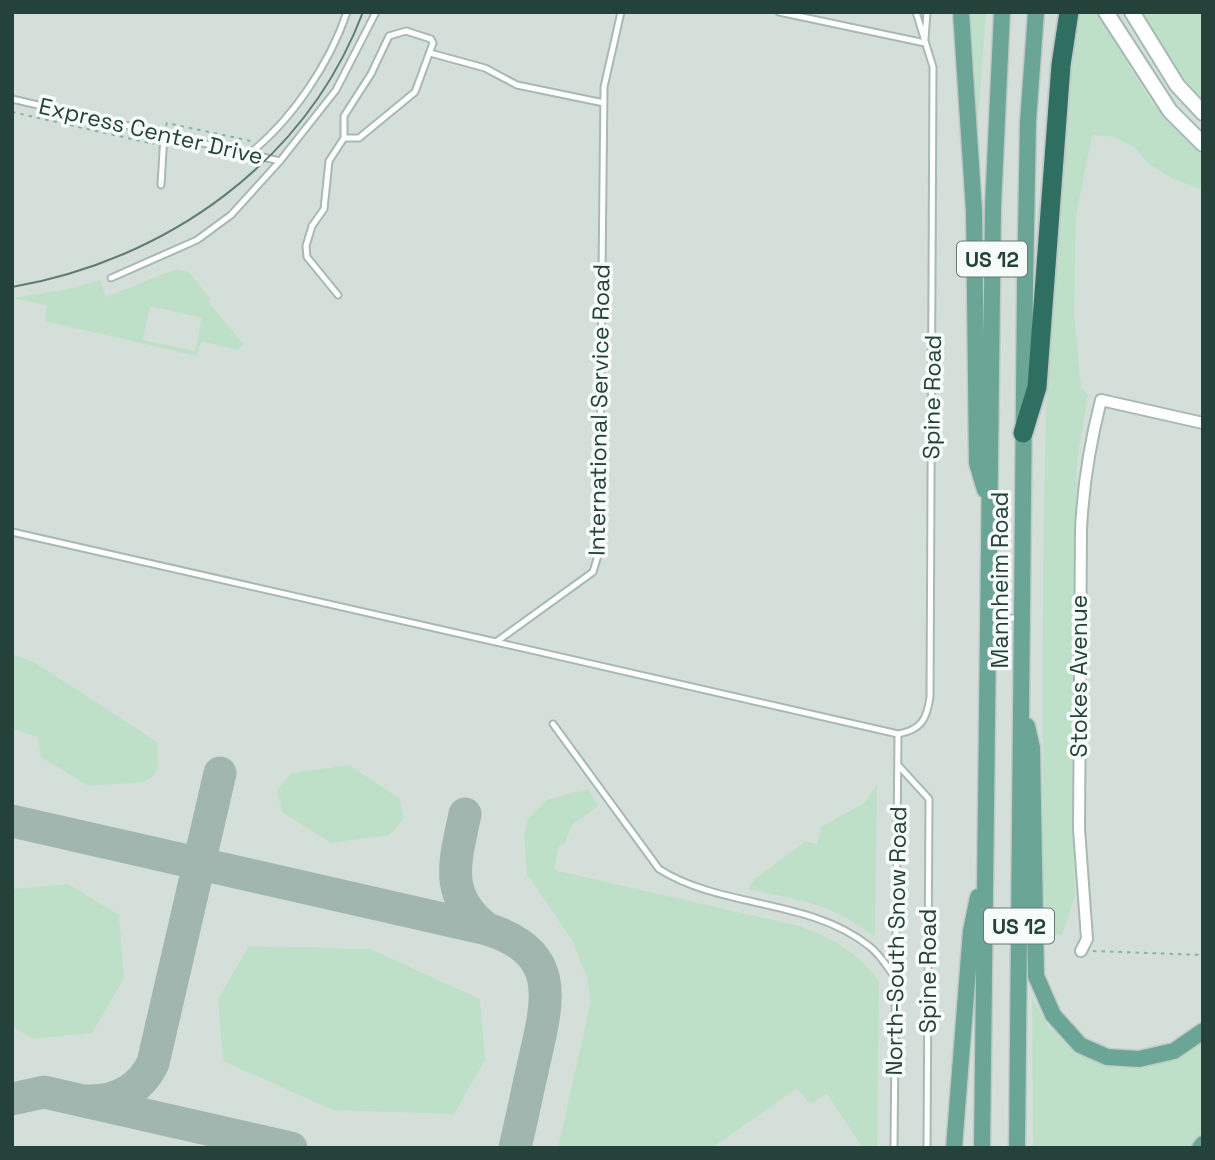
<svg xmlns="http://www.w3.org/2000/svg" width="1215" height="1160" font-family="'Space Grotesk',sans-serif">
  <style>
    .built { fill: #d4dfda }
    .green { fill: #bfe0c8; fill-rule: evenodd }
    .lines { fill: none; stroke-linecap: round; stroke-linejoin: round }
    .taxiway { stroke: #a2b6b0; stroke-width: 33 }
    .lane-casing { stroke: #a8b8b2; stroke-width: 9 }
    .street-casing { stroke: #a8b8b2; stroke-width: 14 }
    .secondary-casing { stroke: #a4bbb3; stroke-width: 18 }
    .primary-casing { stroke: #c2cac8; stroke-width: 19 }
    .highway-casing { stroke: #c2cac8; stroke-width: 23 }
    .path { stroke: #86b3a5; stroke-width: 2; stroke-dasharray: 3.5 5; stroke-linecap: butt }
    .lane { stroke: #fff; stroke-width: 5 }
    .street { stroke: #fff; stroke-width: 10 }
    .secondary { stroke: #fff; stroke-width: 14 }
    .primary { stroke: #6aa596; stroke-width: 16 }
    .highway { stroke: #2f6f62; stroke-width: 19 }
    .tram { stroke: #5f7d75; stroke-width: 2 }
    .labels { text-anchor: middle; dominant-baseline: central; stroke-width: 7; stroke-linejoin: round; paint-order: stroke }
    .shield { fill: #f7fbf9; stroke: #637a73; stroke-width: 2 }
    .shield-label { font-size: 21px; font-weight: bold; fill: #24423a }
    .street-label { font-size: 23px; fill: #24423a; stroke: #f7fbf9 }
  </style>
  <rect width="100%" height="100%" fill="#e6efeb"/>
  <path class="built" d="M12,12H1203V1148H12Z"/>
  <path class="green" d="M969,12H986L977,134Z
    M1078,12H1096L1152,103L1203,156V190L1171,178L1149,164L1134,147L1114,137L1092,135L1076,216L1074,313L1081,388L1088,394L1077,462L1072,747L1075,896L1062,935L1042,934C1045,627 1034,317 1078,12Z
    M1142,12H1203V100L1179,73Z
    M176,269L188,272L211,299L208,301L244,345L238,350L201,341L197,356L45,321L47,305L12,298L69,289L100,280L106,297ZM150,306L202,318L195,351L143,340Z
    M12,654L34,662L157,742L158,767L153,776L144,782L89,786L41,757L38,737L12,729Z
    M349,765L399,798L404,818L390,835L331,843L282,812L277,790L291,773Z
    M877,785L875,937C834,904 798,899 747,889L756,878L806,841L817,844L821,827L864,803Z
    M588,789L598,806L572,825L564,845H559L554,870L799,926C833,938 857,952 879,981L877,1148H859L861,1145L827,1094L810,1104L797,1088L712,1148H558L591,1001L587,978L572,940L527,874L524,834L528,819L547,800Z
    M68,884L119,915L124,978L92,1033L33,1039L12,1026V889Z
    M249,946L370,949L480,999L485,1060L454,1114L333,1110L223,1061L218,999Z
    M1032,997L1049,1027L1070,1047L1100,1061L1203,1039V1132L1193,1148H1033Z"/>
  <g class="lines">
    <path class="taxiway" d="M465,814C455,862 443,896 487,929
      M12,821L487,929C560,952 549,997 535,1058C528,1088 522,1118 515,1148
      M12,1099L44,1092L291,1148
      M87,1101C116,1102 140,1090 153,1063L220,773"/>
    <g class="lane-casing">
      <path id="lane" d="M779,12L925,43
        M925,39L927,12
        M430,53L485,68L517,85L604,103
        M12,99L280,161L336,90L376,12
        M250,153C292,120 330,63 347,12
        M161,185L164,134
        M111,278L197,240L231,215L280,161
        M338,295L307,257L306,246L312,226L324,209L329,161L344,138V116L371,74L389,36L406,31L431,39L433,43L415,92L359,138H344
        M12,532L496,642L593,572L599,552L604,87L621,12
        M991,619L1020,618
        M496,642L898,734C921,730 927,719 930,697L933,67L916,12
        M553,724L659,869C722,909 809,898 869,946C880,954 888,968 896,979
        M898,765L929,799L927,1148
        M894,1148L898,734"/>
    </g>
    <g class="street-casing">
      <path id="street" d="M1081,951L1087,939L1079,829L1081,530C1083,485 1090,443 1101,400L1203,423"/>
    </g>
    <g class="secondary-casing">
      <path id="secondary" d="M1106,12L1170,111L1203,144
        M1132,12L1177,85L1203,113"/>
    </g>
    <g class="primary-casing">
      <path id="primary" d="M961,12L974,211L977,463L985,490
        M1027,726L1032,748L1036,976L1053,1015L1080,1045L1107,1057L1139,1059L1174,1051L1203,1031
        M954,1148L971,931L978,897
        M982,1148L993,206L1002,12
        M1017,1148L1025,286L1028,122L1036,12
        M1200,1148L1203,1144"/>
    </g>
    <g class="highway-casing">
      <path id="highway" d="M1023,433L1037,387L1061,65L1069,12"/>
    </g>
    <path class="path" d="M12,112L154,144
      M166,126L167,123L251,141
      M1093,951L1203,955"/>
    <use href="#lane" class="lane"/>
    <use href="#street" class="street"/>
    <use href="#secondary" class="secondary"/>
    <use href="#primary" class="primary"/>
    <use href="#highway" class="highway"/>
    <path class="tram" d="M12,287C167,260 306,162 363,12"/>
  </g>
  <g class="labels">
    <g class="shield">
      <rect x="957" y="241.5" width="70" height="35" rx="5"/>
      <rect x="984" y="908.5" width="70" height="35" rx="5"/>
    </g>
    <g class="shield-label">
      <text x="992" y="259">US 12</text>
      <text x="1019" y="926">US 12</text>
    </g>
    <g class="street-label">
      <text transform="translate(151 131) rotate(13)">Express Center Drive</text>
      <text transform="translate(932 397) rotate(-89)">Spine Road</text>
      <text transform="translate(599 410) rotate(-89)">International Service Road</text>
      <text transform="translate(1000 580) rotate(-90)">Mannheim Road</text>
      <text transform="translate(1079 676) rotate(-90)">Stokes Avenue</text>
      <text transform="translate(896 941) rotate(-89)">North-South Snow Road</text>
      <text transform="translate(928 971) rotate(-90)">Spine Road</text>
    </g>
  </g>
  <rect width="1215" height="1160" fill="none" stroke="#24423a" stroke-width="28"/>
</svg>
